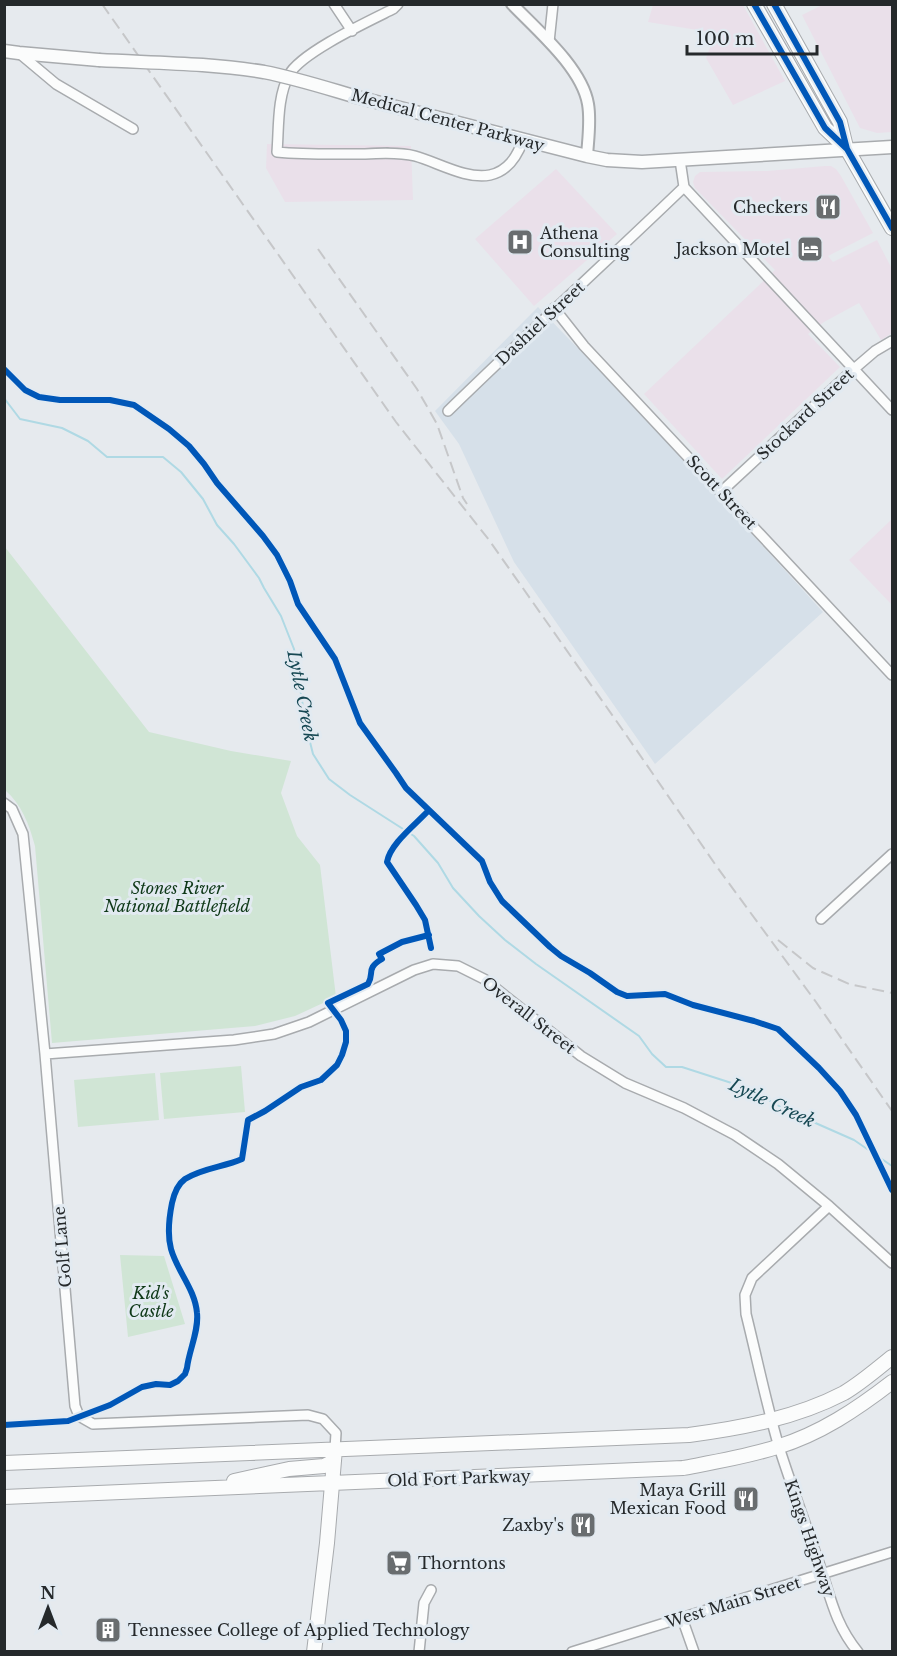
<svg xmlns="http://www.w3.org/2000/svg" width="897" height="1656" font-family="'Libre Baskerville',serif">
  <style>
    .commercial { fill: #eae0ea }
    .built { fill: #d6e0e9 }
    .green { fill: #d0e5d5 }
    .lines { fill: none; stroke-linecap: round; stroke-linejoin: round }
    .stream { stroke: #afd9e4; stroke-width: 2 }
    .minor-casing { stroke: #a8abae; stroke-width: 12 }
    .tertiary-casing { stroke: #a8abae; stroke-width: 14 }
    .secondary-casing { stroke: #a8abae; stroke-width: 15 }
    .primary-casing { stroke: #a8abae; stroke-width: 16 }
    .minor { stroke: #fbfcfc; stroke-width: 9 }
    .tertiary { stroke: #fbfcfc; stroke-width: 10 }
    .secondary { stroke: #fbfcfc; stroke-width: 12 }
    .primary { stroke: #fbfcfc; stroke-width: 14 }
    .rail { stroke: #c6c7c9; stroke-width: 2; stroke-dasharray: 12 6; stroke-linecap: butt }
    .secondary-bridge-casing { stroke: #a8abae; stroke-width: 15; stroke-linecap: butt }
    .secondary-bridge { stroke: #fbfcfc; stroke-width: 12 }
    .cycleway-casing { stroke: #e2eaf1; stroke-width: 10 }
    .cycleway { stroke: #0057b8; stroke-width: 6 }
    .labels { text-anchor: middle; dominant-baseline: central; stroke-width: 6; stroke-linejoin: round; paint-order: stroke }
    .street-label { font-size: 16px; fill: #25292b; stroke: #e2eaf1 }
    .poi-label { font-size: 16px; fill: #25292b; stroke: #e2eaf1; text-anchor: end }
    .park-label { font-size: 16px; font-style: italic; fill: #0e3817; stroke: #e2eaf1 }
    .water-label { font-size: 18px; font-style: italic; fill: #164853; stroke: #e2eaf1 }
  </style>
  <rect width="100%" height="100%" fill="#e6eaee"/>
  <path class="commercial" d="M653,5H743L785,81L733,105L706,58L711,45L718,40L716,33L648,22Z
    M822,5H892V132L877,133L860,128L802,15Z
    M267,144L411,146L413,200L285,202L266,168Z
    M825,166H831L836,169L841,176L873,233L828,256L833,262L877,240L892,269V333L881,340L859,303L824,322L808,334L840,367L722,479L644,394L775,270L695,188L693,182L695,176L700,172L767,171Z
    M556,169L617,234L534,306L475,239Z
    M892,519V605L849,560Z"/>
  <path class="built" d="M538,307L655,428L823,612L655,764L514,562L459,444L435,411Z"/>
  <path class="green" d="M5,547L149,732L231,751L291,761L281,793L297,836L320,865L336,997L295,1016L255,1026L52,1043L35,846C29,824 22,805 5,790Z
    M241,1066L245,1112L164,1119L160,1073Z
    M155,1073L159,1120L78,1127L74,1080Z
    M120,1255L164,1256L185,1324L128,1337Z"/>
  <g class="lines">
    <path class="stream" d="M4,398L20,419L62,428L88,441L107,457H163L181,472L203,499L217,525L234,544L259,578L264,588L281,616L294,649L306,726L313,754L329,779L350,795L414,836L438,863L453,888L479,916L505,940L536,964L639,1036L652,1054L666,1067H682L747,1088L786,1110L854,1140L892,1166"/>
    <g class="minor-casing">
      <path id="minor" d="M334,4L352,31
        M398,4L393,9C369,21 300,53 289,75C277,97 279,127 277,152C307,155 335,154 365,154C381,153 399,152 415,156C437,162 467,180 490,175C508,171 517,157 523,140
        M549,42L553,4
        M19,53L56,84L133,129
        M680,160L684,187L892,410
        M554,308L584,346L892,675
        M448,411C526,335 606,262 684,187
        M722,491L854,369L875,351L892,341
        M4,803L12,809L23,834L45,1054L75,1406L79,1416L93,1424L308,1415L323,1419L336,1433L335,1449
        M821,919L892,854
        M45,1054L234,1040L274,1034L309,1022L414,970L433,964L458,966L484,979L581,1056L625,1083L684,1108L735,1135L778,1164L829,1206L892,1263
        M829,1206L752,1278L745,1295L746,1314C757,1358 766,1403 779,1447C791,1485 805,1522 818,1560C830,1594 834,1623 858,1652
        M682,1618L694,1652
        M419,1652L424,1603L431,1590
        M572,1652L892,1552"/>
    </g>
    <g class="tertiary-casing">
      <path id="tertiary" d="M512,4C537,30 582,68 588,104C591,121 588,140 587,156"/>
    </g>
    <g class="secondary-casing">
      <path id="secondary" d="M4,51L19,53L99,60
        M357,97L587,156L607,160L642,162L892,147"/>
    </g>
    <g class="primary-casing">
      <path id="primary" d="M754,4L825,128L847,149L892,228
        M774,4L840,122L846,147
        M4,1463L689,1435C742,1428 796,1418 844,1393C861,1383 877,1369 892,1357
        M234,1481L289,1469L324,1466L334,1461
        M4,1497L683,1468C715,1462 746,1457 777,1447C820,1434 857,1409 892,1382
        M314,1652L327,1543L335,1449"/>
    </g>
    <use href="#minor" class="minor"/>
    <use href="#tertiary" class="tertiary"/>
    <use href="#secondary" class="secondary"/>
    <use href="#primary" class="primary"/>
    <path class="rail" d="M102,4L396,422L489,540L622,729L717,867L816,1002L892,1111
      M318,249L417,389L437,424L463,498L467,504
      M778,940L813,968L849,984L892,993"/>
    <g class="secondary-bridge-casing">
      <path id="secondary-bridge" d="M99,60C154,63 210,63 264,72C295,78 326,88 357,97"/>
    </g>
    <use href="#secondary-bridge" class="secondary-bridge"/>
    <g class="cycleway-casing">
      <path id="cycleway" d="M754,4L825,128L847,149L892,228
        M774,4L840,122L847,149
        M4,369L25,390L39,397L60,400H110L134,405L169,429L189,446L204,464L217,483L263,536L277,555L290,581L298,604L335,659L360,723L396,773L406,788L482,861L490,882L502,901L550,947L561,956L590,973L617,992L627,996L665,994L693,1005L754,1021L778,1029L819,1068L840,1091L856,1115L892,1190
        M428,811C415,825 390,844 387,862L416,905L425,920L431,948
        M4,1425L68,1421L110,1405L142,1387L156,1384L170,1385L178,1381L185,1374L187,1368C189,1350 199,1331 197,1313C195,1289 177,1271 171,1249C167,1234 169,1218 172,1203C174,1194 178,1184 185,1179C202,1168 224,1167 242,1159L248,1120L265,1111L301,1087L321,1080L337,1065L342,1055L346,1042V1031L341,1020L328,1003L368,984C375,973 365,969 382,959L379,954L402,942L429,935"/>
    </g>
    <use href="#cycleway" class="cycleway"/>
  </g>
  <defs>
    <g id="restaurant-square" transform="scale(1.35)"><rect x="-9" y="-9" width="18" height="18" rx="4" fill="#696d6f" stroke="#e2eaf1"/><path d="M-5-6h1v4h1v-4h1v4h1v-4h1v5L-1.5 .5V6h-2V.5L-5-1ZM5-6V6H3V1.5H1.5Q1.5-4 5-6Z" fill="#fff"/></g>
    <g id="hospital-square" transform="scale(1.35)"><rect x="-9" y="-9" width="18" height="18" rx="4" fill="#696d6f" stroke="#e2eaf1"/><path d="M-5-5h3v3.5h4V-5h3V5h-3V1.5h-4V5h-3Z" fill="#fff"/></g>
    <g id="hotel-square" transform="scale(1.35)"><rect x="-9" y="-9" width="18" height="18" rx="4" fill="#696d6f" stroke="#e2eaf1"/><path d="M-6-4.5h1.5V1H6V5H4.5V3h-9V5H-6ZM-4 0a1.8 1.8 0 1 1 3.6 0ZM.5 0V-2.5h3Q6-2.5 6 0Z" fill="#fff"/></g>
    <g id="supermarket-square" transform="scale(1.35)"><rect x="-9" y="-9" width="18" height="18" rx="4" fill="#696d6f" stroke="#e2eaf1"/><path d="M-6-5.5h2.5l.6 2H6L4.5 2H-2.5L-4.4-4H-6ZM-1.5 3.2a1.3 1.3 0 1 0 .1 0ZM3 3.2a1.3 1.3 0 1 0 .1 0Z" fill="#fff"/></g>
    <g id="building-square" transform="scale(1.35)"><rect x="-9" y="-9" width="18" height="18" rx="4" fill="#696d6f" stroke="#e2eaf1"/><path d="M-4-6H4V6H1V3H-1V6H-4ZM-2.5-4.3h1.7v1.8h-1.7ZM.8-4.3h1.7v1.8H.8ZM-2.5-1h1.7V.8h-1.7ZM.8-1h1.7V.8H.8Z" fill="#fff"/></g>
  </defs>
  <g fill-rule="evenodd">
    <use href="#restaurant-square" x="828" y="207"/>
    <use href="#hospital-square" x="520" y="242"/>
    <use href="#hotel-square" x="810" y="249"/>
    <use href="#restaurant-square" x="746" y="1499"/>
    <use href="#restaurant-square" x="583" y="1525"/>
    <use href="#supermarket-square" x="399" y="1563"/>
    <use href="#building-square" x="108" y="1630"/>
  </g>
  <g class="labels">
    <g class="street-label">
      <text transform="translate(448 120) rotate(15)">Medical Center Parkway</text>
      <text transform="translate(540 323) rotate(-43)">Dashiel Street</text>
      <text transform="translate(805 414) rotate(-43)">Stockard Street</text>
      <text transform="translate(722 492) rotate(47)">Scott Street</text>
      <text transform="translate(529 1015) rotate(38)">Overall Street</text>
      <text transform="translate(62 1247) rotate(-95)">Golf Lane</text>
      <text transform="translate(459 1478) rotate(-2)">Old Fort Parkway</text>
      <text transform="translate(810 1538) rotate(71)">Kings Highway</text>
      <text transform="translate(733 1602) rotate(-17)">West Main Street</text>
    </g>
    <g class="poi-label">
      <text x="808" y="207">Checkers</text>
      <text x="540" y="233" text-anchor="start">Athena<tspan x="540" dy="18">Consulting</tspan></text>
      <text x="790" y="249">Jackson Motel</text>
      <text x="726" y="1490">Maya Grill<tspan x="726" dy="18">Mexican Food</tspan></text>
      <text x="564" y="1525">Zaxby's</text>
      <text x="418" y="1563" text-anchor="start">Thorntons</text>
      <text x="128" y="1630" text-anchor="start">Tennessee College of Applied Technology</text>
    </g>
    <g class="park-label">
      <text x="177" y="888">Stones River<tspan x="177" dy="18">National Battlefield</tspan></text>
      <text x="151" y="1293">Kid's<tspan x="151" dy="18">Castle</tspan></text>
    </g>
    <g class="water-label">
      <text transform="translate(302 696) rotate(79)">Lytle Creek</text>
      <text transform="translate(772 1103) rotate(25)">Lytle Creek</text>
    </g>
  </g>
  <rect width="897" height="1656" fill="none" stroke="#25292b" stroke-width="12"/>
  <g transform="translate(48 1608)" stroke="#e2eaf1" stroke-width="4.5" paint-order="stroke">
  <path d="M0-4.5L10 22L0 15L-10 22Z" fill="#25292b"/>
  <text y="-9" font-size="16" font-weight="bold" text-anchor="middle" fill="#25292b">N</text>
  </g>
  <path d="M687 45v9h130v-9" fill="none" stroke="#25292b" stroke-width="3"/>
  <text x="696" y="45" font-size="18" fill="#25292b" stroke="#e2eaf1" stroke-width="4.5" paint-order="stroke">100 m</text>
</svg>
